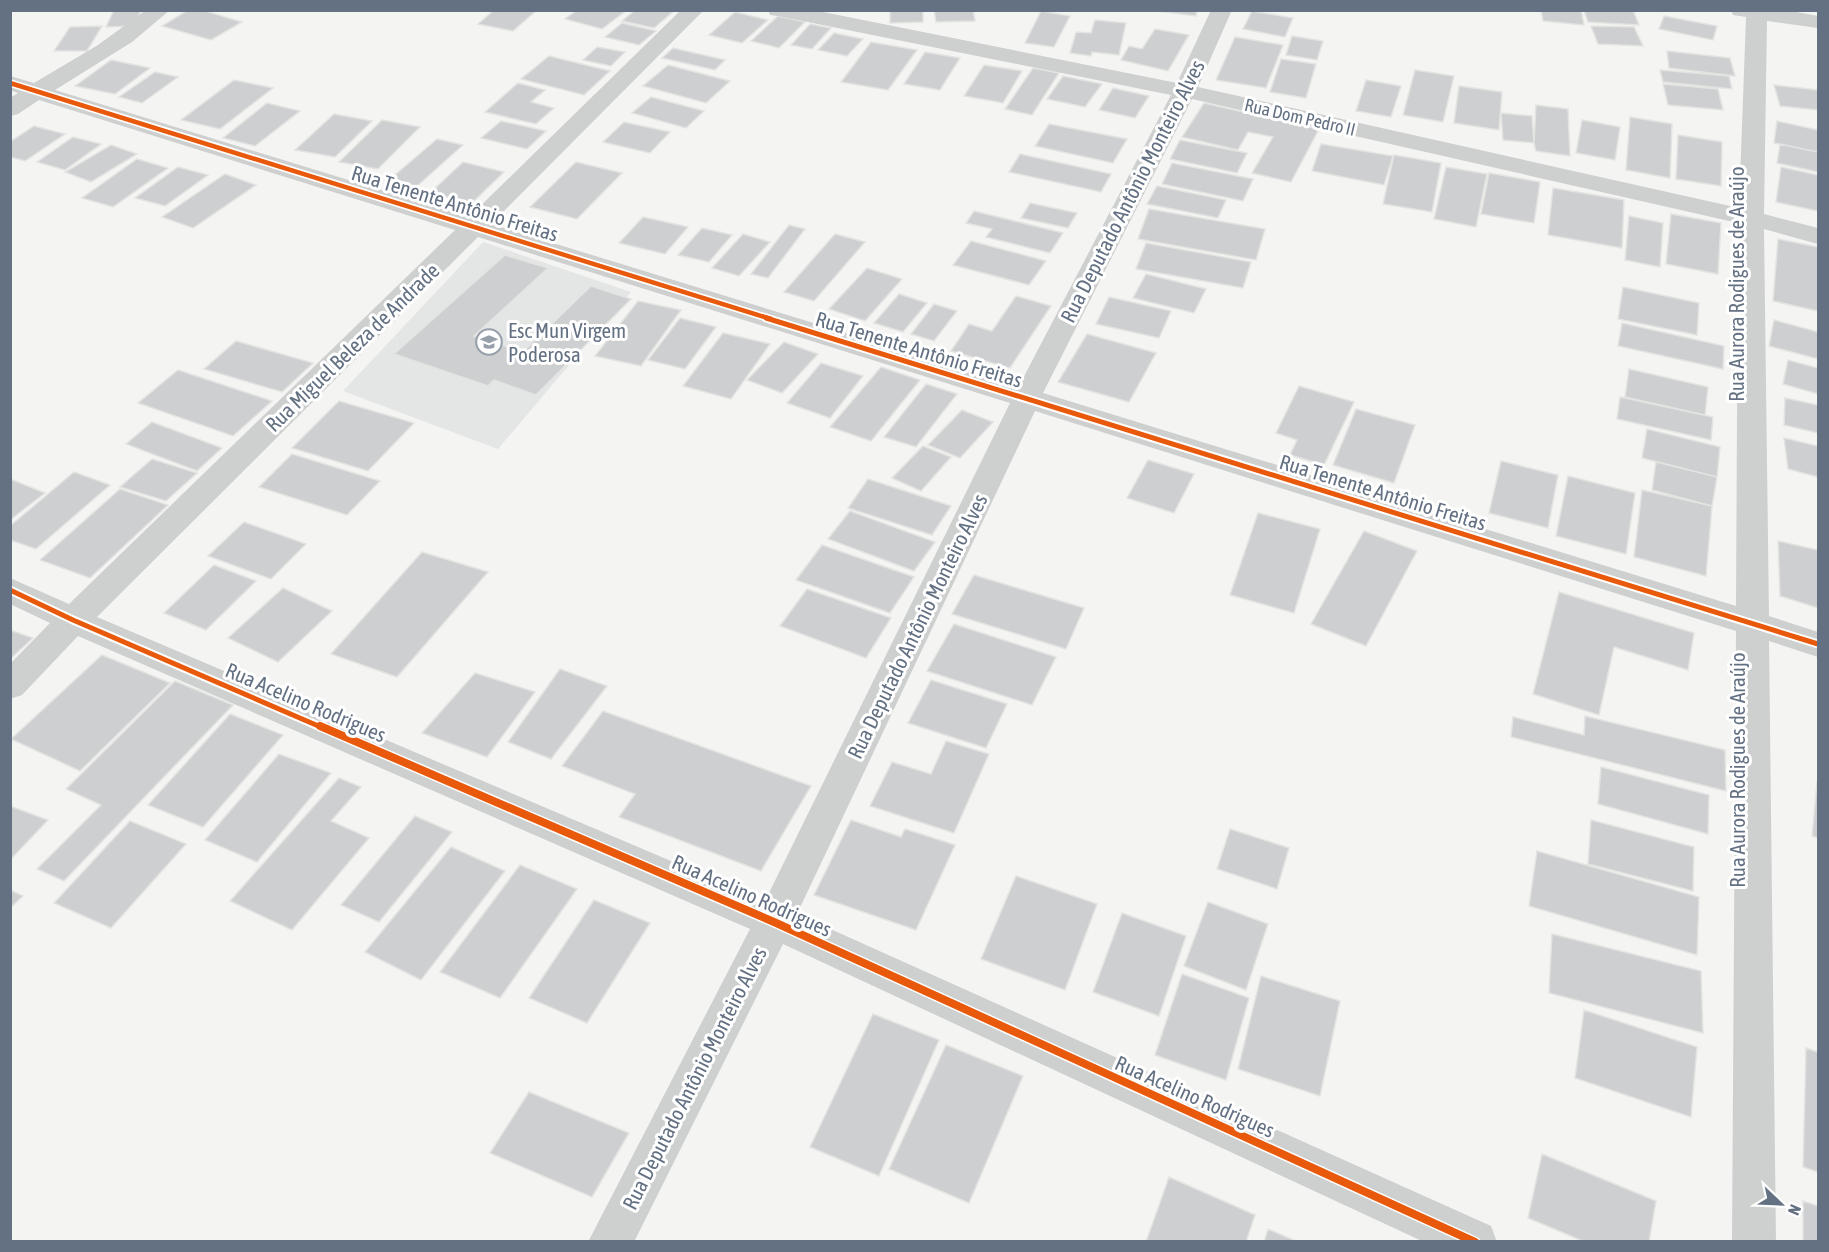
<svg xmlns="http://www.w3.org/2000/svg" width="1829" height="1252" font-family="'Asap Condensed',sans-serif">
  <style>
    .built { fill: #e4e5e5 }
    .building { fill: #cecfd0; stroke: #e3e3e2; stroke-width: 1.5 }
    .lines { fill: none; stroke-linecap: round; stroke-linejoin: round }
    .street { fill: #cecfcf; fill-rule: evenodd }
    .cycleway-far2-casing { stroke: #fff; stroke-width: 8 }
    .cycleway-far1-casing { stroke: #fff; stroke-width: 9 }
    .cycleway-casing { stroke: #fff; stroke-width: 11 }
    .cycleway-far2 { stroke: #e8590c; stroke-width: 4.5 }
    .cycleway-far1 { stroke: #e8590c; stroke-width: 5 }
    .cycleway { stroke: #e8590c; stroke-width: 8 }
    .labels { text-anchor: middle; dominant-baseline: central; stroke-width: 6; stroke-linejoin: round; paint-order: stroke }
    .far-street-label { font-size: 18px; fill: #647183; stroke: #fff }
    .street-label { font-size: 21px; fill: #647183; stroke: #fff }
    .poi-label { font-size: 21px; fill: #647183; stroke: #fff; text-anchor: start }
  </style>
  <rect width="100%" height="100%" fill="#f4f4f2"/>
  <path class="built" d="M483,242L631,292L498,449L343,391Z"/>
  <path class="building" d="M114,10H141L134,26L106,27Z
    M188,10H202L242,22L211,40L162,26Z
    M494,10H537L513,31L478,24Z
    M577,10H627L602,29L565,19Z
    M635,10H675L654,28L622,21Z
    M890,10H923V22L890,23Z
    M934,10H973L975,21L936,22Z
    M1150,10H1197L1196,16Z
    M1541,10H1581L1584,25L1543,21Z
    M1584,10H1633L1639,25L1588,22Z
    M1041,11L1070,16L1054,47L1025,43Z
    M1252,11L1293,18L1285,37L1243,29Z
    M735,12L768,20L742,43L709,35Z
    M778,16L805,22L779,48L751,41Z
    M1664,16L1717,26L1713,40L1659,29Z
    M1095,20L1126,23L1119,55L1092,52L1091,56L1070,53L1076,32L1091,33Z
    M622,23L656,31L639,45L605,37Z
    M810,24L831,28L812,49L791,45Z
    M102,26L87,51H54L70,27Z
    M1591,26L1634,27L1643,46L1598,44Z
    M1155,29L1189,35L1168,71L1121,60L1129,46L1142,49Z
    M834,33L863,39L847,56L818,50Z
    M1292,36L1323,41L1317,60L1286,55Z
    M1235,37L1283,45L1266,88L1216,80Z
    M871,42L917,50L888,90L841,82Z
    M597,47L625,52L611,66L583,60Z
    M673,48L725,60L715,70L662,58Z
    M1667,51L1730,58L1735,76L1669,68Z
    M925,52L960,58L940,90L904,84Z
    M549,56L610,71L584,95L521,79Z
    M1281,59L1316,64L1306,98L1270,92Z
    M111,60L150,68L115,94L75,86Z
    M668,65L730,81L706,103L643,86Z
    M984,65L1022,71L1003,103L964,96Z
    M1033,68L1059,73L1032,115L1005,109Z
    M1415,70L1454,76L1443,122L1403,115Z
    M1660,70L1729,76L1732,89L1663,82Z
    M155,72L178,77L142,103L119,97Z
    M1063,76L1102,84L1085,107L1047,99Z
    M234,80L273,88L220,129L181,120Z
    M1366,80L1401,86L1391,117L1356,111Z
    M518,83L545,90L531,102L554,108L536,124L485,112Z
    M1663,84L1718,89L1723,110L1668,105Z
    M1774,85L1818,90V110L1780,106Z
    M1459,86L1502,92L1499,130L1454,123Z
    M1113,88L1149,96L1135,118L1099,110Z
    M651,97L704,111L686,128L632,113Z
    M267,103L300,111L255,146L223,138Z
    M1204,103L1319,129L1291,182L1252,173L1273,137L1248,132L1238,150L1182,137Z
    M1536,105L1568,109L1570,156L1536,151L1534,143Z
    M1501,113L1532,116L1534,143L1503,140Z
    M334,114L372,121L335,157L295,150Z
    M1630,117L1672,124L1670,178L1626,170Z
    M382,120L420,127L378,169L339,162Z
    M1582,120L1620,127L1615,160L1576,153Z
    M501,121L546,131L527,149L481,138Z
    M1777,121L1818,130V152L1774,143Z
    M624,122L670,132L650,153L603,142Z
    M1049,124L1127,139L1113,163L1035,146Z
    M34,126L65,134L25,161L10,157V142Z
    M1678,135L1722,142L1721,186L1676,179Z
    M73,137L101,144L65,170L37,162Z
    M437,139L463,145L416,187L389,180Z
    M1180,140L1247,153L1237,173L1170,159Z
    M1321,144L1393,156L1384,185L1312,171Z
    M1780,144L1818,152V172L1777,163Z
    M111,145L137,154L91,182L65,172Z
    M1020,154L1111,174L1101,192L1009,172Z
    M1394,155L1441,163L1432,212L1383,204Z
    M137,159L168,168L113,207L82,198Z
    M463,162L504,172L472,203L430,193Z
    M576,162L622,173L577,219L530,207Z
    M1172,163L1253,179L1243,201L1162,184Z
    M178,167L208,175L165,206L135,198Z
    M1446,167L1487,174L1476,227L1434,219Z
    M1781,167L1818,175V211L1776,202Z
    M1489,173L1540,182L1534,223L1481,214Z
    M225,174L256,185L193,228L162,217Z
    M1157,186L1226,200L1218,218L1147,204Z
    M1553,188L1624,200L1622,248L1548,235Z
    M1030,203L1077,213L1068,228L1021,218Z
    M1149,209L1265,229L1256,260L1138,239Z
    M974,211L1063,233L1050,253L986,237L992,229L966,223Z
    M1671,214L1721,223L1718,274L1666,264Z
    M1629,216L1663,223L1660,267L1625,260Z
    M643,217L688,227L665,254L619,243Z
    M789,225L805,229L768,278L751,274Z
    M702,228L732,235L709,262L678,255Z
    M743,234L770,242L739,276L712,268Z
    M835,234L865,242L814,301L784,292Z
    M1778,239L1818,247V311L1773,301Z
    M971,241L1046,261L1029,285L953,265Z
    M1146,243L1251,262L1243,288L1136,269Z
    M505,255L548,268L474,336L523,352L591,286L631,299L536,395L494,380L488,386L394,354Z
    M867,268L902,279L865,321L829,309Z
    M1146,274L1206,289L1194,313L1133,298Z
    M1623,287L1699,303L1697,335L1618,319Z
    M899,294L927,303L903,332L874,323Z
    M1016,296L1051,306L1010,368L951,351L969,324L992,331Z
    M1109,297L1171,311L1159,338L1096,324Z
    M638,301L681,310L641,366L595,356Z
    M934,304L957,311L934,341L911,334Z
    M680,318L716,327L685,369L648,360Z
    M1774,320L1818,332V359L1769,346Z
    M1622,323L1724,346L1723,369L1618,346Z
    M723,333L770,344L731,399L683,386Z
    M1087,334L1156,353L1129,402L1058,382Z
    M236,341L313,363L282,392L204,369Z
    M784,342L818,354L782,393L747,380Z
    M1788,360L1818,368V394L1783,384Z
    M821,363L863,376L830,418L787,403Z
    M881,367L920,380L871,441L830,427Z
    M1629,369L1708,387L1705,415L1625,397Z
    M178,370L272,401L233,436L138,403Z
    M926,384L957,394L916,447L884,437Z
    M1299,386L1354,402L1324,465L1290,455L1297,440L1276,433Z
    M1620,397L1713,417L1711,440L1617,419Z
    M1785,398L1818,405V433L1784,425Z
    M339,401L414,423L368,471L292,448Z
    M1356,409L1415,425L1394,483L1333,465Z
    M962,410L993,422L960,458L928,445Z
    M152,422L222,448L197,471L126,444Z
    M1647,429L1720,447L1717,477L1642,458Z
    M1784,438L1818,446V477L1788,469Z
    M923,446L951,457L921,491L892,478Z
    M292,454L380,481L347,515L259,487Z
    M152,459L197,473L166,501L120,487Z
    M1148,460L1194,474L1174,513L1127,498Z
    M1501,461L1558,475L1548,528L1489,513Z
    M1656,462L1717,477L1712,506L1652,490Z
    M74,472L110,485L36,549L10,540V526Z
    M1568,476L1635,493L1626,554L1556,536Z
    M10,479L45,493L10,520Z
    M868,479L951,506L932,535L848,508Z
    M120,489L168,505L90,578L40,560Z
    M1642,490L1712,506L1706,576L1634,557Z
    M850,511L935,542L914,571L828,539Z
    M1258,513L1320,529L1294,613L1230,595Z
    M244,522L306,544L271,579L208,556Z
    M1364,531L1417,551L1366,646L1311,624Z
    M1778,541L1818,550V608L1780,596Z
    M822,545L914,577L890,613L796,580Z
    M422,552L488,572L397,677L331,654Z
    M214,565L256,581L206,630L164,613Z
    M974,575L1084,608L1066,649L952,614Z
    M283,588L332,611L278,662L228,638Z
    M807,589L891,618L866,658L780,626Z
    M1559,592L1694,633L1688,670L1614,647L1599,715L1533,694Z
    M954,624L1056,657L1032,705L927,671Z
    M10,630L33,638L10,659Z
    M102,655L170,683L80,771L11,739Z
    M560,669L607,686L551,759L508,742Z
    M475,673L535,692L487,757L422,733Z
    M931,680L1007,704L986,748L908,723Z
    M175,681L233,705L64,881L37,869L101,805L66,789Z
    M603,711L811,786L761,871L619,817L635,794L562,766Z
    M230,714L283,735L203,827L148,805Z
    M1585,716L1725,750L1726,791L1511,737L1513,717L1584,735Z
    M946,741L989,754L954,833L870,806L892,762L931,774Z
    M279,754L331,773L257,862L205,840Z
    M1601,767L1709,795L1708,834L1598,804Z
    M339,778L361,787L331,821L369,838L292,930L230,901Z
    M1817,782H1818V838L1812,836Z
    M10,806L48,820L10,860Z
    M415,816L452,832L379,922L341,905Z
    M851,820L901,837L905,829L955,845L916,930L814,895Z
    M1591,820L1694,847L1693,891L1588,864Z
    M130,821L186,844L111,928L54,903Z
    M1230,829L1289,848L1277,889L1217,869Z
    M451,847L505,871L421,980L365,952Z
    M1537,851L1699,897L1697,955L1529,906Z
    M520,865L577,889L500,998L440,972Z
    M1016,876L1097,904L1065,990L981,959Z
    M10,890L23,896L10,908Z
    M594,900L650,923L587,1023L529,998Z
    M1208,902L1268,924L1246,990L1184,966Z
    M1122,913L1186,936L1159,1016L1093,992Z
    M1552,934L1701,971L1703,1033L1549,993Z
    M1182,974L1249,998L1226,1080L1155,1055Z
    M1261,976L1340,1001L1320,1096L1238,1069Z
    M1584,1010L1697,1047L1691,1117L1575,1078Z
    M873,1014L939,1040L879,1176L810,1147Z
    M946,1045L1023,1076L969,1203L889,1169Z
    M1806,1048L1818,1052V1172L1803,1167Z
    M529,1092L629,1133L592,1197L490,1153Z
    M1542,1154L1656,1201L1649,1242H1585L1528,1218Z
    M1169,1177L1255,1215L1246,1242H1146Z
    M1803,1201L1818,1206V1242H1803Z
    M1268,1229L1298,1242H1264Z"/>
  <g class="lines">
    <path class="street" d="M146,10H170L132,42L55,90L469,217L681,10H704L491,224L1019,386L1171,95L778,16L770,15L768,10H813L1177,83L1211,10H1232L1198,87L1739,208L1746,17L1733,15L1731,10H1786L1818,16V28L1767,21L1764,214L1818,228V244L1764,229L1769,616L1818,632V657L1769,641L1776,1242H1732L1736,631L1035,411L797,914L1491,1226L1497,1242H1424L783,944L634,1242H588L750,929L78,636L22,695L10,699V664L50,623L10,604V578L69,604L455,230L39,100L18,114L10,116V98L18,93L10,90V76L34,83L98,45ZM1192,99L1738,223L1736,606L1043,393ZM478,237L1010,403L765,901L97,617Z"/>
    <g class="cycleway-far2-casing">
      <path id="cycleway-far2" d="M10,83L771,319"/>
    </g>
    <g class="cycleway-far1-casing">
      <path id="cycleway-far1" d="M766,318L1818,644
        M10,590L73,620L323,728"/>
    </g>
    <g class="cycleway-casing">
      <path id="cycleway" d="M320,726L774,922L1475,1242"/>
    </g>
    <use href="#cycleway-far2" class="cycleway-far2"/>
    <use href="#cycleway-far1" class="cycleway-far1"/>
    <use href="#cycleway" class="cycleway"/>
  </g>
  <defs>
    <g id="school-ring" transform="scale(1.35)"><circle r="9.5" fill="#fff" stroke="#969faa" stroke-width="1.5"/><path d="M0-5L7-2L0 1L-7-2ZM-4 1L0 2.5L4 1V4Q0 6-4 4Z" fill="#969faa"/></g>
  </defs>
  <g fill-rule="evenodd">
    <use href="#school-ring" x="489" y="342"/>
  </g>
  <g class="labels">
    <g class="far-street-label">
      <text transform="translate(1300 117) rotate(13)">Rua Dom Pedro II</text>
    </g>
    <g class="street-label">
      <text transform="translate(1132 191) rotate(-63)">Rua Deputado Antônio Monteiro Alves</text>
      <text transform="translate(455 203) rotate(17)">Rua Tenente Antônio Freitas</text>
      <text transform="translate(1736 284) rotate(-90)">Rua Aurora Rodigues de Araújo</text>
      <text transform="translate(352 347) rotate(-44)">Rua Miguel Beleza de Andrade</text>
      <text transform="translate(919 349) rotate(17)">Rua Tenente Antônio Freitas</text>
      <text transform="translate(1383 492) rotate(17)">Rua Tenente Antônio Freitas</text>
      <text transform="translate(917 626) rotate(-64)">Rua Deputado Antônio Monteiro Alves</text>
      <text transform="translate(306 702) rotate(23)">Rua Acelino Rodrigues</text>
      <text transform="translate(1737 770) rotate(-90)">Rua Aurora Rodigues de Araújo</text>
      <text transform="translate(752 895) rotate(24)">Rua Acelino Rodrigues</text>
      <text transform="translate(694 1078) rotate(-63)">Rua Deputado Antônio Monteiro Alves</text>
      <text transform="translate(1195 1096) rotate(24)">Rua Acelino Rodrigues</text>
    </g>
    <g class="poi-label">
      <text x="508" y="330">Esc Mun Virgem<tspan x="508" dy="24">Poderosa</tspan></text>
    </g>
  </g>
  <rect width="1829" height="1252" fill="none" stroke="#647183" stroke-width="24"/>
  <g transform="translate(1781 1204) rotate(113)" stroke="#ffffff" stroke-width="4.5" paint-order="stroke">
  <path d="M0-4.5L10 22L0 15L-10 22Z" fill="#647183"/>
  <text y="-9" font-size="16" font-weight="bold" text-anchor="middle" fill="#647183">N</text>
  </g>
</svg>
